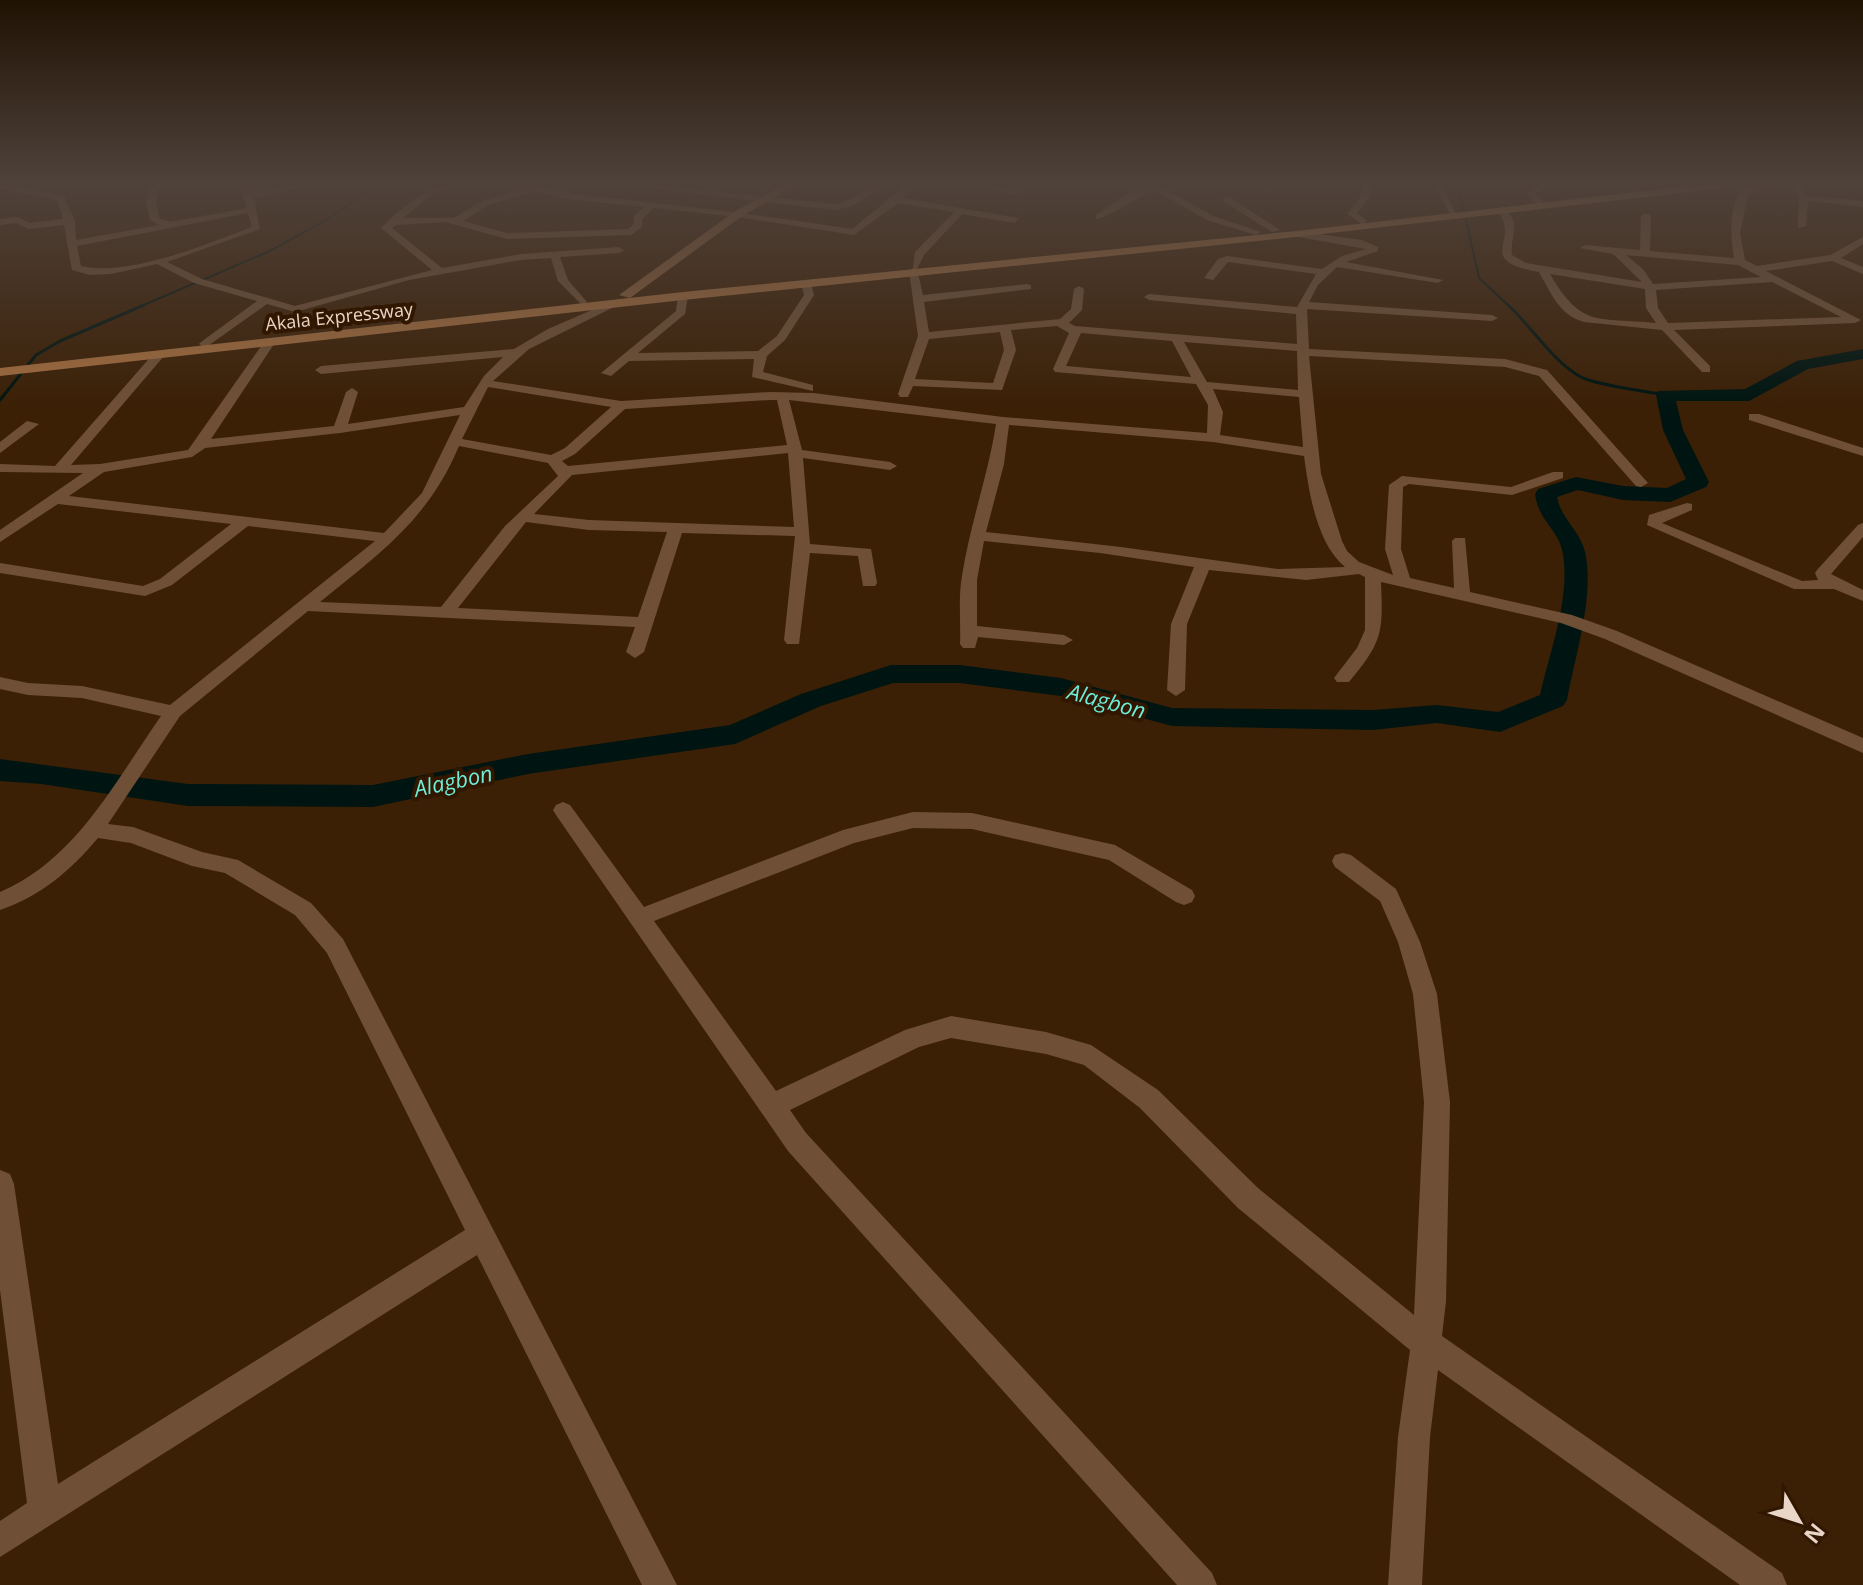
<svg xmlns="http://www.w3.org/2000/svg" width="1863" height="1585" font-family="'Open Sans',sans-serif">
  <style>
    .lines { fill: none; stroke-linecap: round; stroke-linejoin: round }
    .stream-far1 { stroke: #001511; stroke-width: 2 }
    .stream { stroke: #001511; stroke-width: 3 }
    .river { fill: #001511; fill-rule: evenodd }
    .street { fill: #6f5036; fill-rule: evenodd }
    .secondary { fill: #885e3a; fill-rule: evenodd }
    .primary { fill: #a16c3e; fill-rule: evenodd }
    .labels { text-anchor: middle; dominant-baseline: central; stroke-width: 8; stroke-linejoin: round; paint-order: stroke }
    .far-street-label { font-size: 18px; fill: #e9d6c8; stroke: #311600 }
    .water-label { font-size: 22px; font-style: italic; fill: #6dedd7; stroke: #311600 }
  </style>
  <rect width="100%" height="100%" fill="#3b2006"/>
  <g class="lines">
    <path class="stream-far1" d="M1458,184L1479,278L1510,307
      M139,307L270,251L326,220L379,184"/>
    <path class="stream" d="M1508,305C1532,327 1551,359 1579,376C1594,385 1645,391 1665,395
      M0,400L36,355L60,341L144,305"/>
    <path class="river" d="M1863,349V359L1808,369L1749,401H1676L1683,430L1709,482L1706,487L1670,502L1623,500L1578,490L1557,497C1561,519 1580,530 1585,552C1595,594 1575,657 1567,700L1563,706L1500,732L1437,723L1373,730L1172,726L1061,696L960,683H893L821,706L735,744L528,774L373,807L188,806L41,784L0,781V759L188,784L373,785L528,754L730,725L801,694L891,665H960L1061,678L1172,708L1373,710L1437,705L1498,712L1540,695C1550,651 1570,600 1563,554C1559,529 1539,523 1535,494L1538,489L1576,477L1623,486L1667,488L1686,479L1663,430L1656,395L1658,391L1745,389L1797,361Z"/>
    <path class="street" d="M0,184L64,196L75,221L76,240L159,225L150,220L146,202L150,188L161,184H177L158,190L156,202L159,218L170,222L247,208L239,184H247L252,193L299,184H316L254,198L260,229L167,262L202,279L295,306L432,270L381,228C403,206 429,183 464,184L434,193L403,218H454L482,201L524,189L510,184C536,184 562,193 589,196C677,205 764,215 852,229L907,184H916L903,198L1018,218L1015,223L962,214L924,255L917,269L923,295L1027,284L1031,285V289L924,302L929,332L1060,319L1071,309L1074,289L1079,286L1084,289L1082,310L1069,323L1075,326L1297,344L1296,314L1149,300L1144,297L1149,294L1297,307L1316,274L1228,262L1213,280L1204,278L1218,259L1227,256L1322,269L1342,256L1366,249L1293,236L1296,231L1362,240L1378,247V251L1346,262L1443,280L1438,283L1337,267L1318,285L1309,302L1492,315L1498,318L1492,321L1307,309L1309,349L1505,359L1547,370L1648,483L1641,487L1636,486L1539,376L1505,367L1309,356L1321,474L1342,541L1347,551L1359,562L1393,575L1385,549L1389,485L1402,476L1511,487L1553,472H1563V478L1512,495L1409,484L1403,487L1401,549L1410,578L1454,588L1452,541L1455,538H1465L1470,592L1572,615L1617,631L1863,738V753L1605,639L1561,623L1381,582C1383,633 1383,641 1349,682H1337L1334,678L1357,648L1365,630V577L1359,574L1306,580L1209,570L1187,624L1185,690L1176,696L1167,690L1171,624L1194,567L1100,553L984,541L977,580V626L1064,635L1073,640L1064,645L978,637L975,648H963L960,644C961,622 958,598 962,576C970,524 988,476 996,424L789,400L802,450L890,462L897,466L890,470L803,458L810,544L871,549L877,583L875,586H863L858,556L810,553L799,644H787L784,640L795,536L682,533L644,652L635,658L626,652L635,627L308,611L180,716L108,824L133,827L202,852L238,860L311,903L343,939L677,1585H642L477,1255L0,1557V1521L27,1503L0,1290V1170L10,1174L14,1184L58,1484L465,1230L327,953L295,915L225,873L192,866L131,843L98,838C70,871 41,896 0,910V892C76,860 116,780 161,716L82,698L28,695L0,689V677L28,683L82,686L170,705L375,541L248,526L172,585L145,596L0,573V563L143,586L160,579L231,524L58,504L0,542V530L83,473L0,472V464L55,466L154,353L164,356L71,465L100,464L188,450L264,342L274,344L211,439L334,426L346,392L352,388L358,392L348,424L464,407L484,376L503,357L321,374L315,370L321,366L514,349L548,329L608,303L614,306L612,308L529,349L493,381L621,401L770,392L813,393L1003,417L1207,433L1208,405L1196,384L1055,372L1053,369L1069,333L1057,326L1011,330L1016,350L1002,390L913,386L908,397H900L898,394L918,336L909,271L913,268L915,252L954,212L898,203L854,235L738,217L654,208L642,219V227L631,235L507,239L445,222L396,225L392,228L442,268L521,254L619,247L624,250L619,253L560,257L568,280L587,302L582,305L558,281L551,258L521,260L409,280L295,312L267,304L205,348L199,344L201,342L257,301L194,283L157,264L111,274L90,275L72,270L64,225L29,229L16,223L0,225V219L17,217L30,223L63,219L57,200L0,189ZM535,191L567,199L644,207L634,216V224L628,229L507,233L463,221L488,205ZM248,213L252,226L249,228C205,245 127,277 81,266L77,246ZM1000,332L1004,350L993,383L915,379L929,339ZM1081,333L1172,341L1191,377L1066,366ZM1184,342L1297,351L1298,390L1207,382ZM488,387L611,407L565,448L551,455L462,439ZM1213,389L1299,397L1303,447L1220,435L1223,412ZM770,400H777L787,445L568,466L562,461L575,454L625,409ZM460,415L422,493L384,533L69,496L104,472L192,457L205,448L340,433ZM1009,425L1213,442L1304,456C1309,491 1316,543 1345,567L1278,569L1121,547L986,532L1004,464ZM459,446L548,463L558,476L505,526L441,607L320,602C380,553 428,520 459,446ZM788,453L794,527L589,520L534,514L572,475ZM526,522L589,530L667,532L638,617L458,608Z
      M616,184H643L834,204C854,201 870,184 890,184L850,207L834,210Z
      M967,184H985L1020,192L1016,195Z
      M1139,184L1158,185L1213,216L1261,232L1256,235L1207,220L1154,190C1139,196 1106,219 1096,219V215L1129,193L1145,187Z
      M1364,184H1372L1368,199L1357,213L1367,221L1362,224L1347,214L1359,199Z
      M1434,184H1442L1456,214H1450Z
      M1538,184H1548L1536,194L1543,201L1538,204L1526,194Z
      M1764,184H1782L1748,195L1740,233L1745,260L1757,266L1830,255L1863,237V244L1841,258L1863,267V274L1832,261L1766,271L1861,320L1855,323L1674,330L1710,366V372H1702L1662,330L1584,322C1559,315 1551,293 1539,272C1471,260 1524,240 1496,210L1501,207C1524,220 1509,237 1512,255L1526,263L1642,282L1613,254L1580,248L1585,245L1640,250L1641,216L1646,213L1651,216L1650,251L1734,258C1731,239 1728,211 1740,193C1745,186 1757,185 1764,184ZM1626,255L1738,265L1761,277L1653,284L1643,269ZM1550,274L1645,289L1646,308L1656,323C1598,317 1582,329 1550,274ZM1772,282L1841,317L1668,323L1658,308L1656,290Z
      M1791,184H1799L1807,196L1863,201V207L1808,201L1806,226L1798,228L1799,198Z
      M1223,197H1229L1280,230L1272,232L1223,201Z
      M806,280L811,283L814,295L785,340L767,356L763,372L813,385V391L752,377L754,359L629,361L611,376L601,373L676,311L678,296L683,293L688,296L685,314L638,353L758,351L777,336L804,295L801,283Z
      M1749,414H1759L1863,448V456L1749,420Z
      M27,421L39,424L0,453V442Z
      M1687,503L1692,504V510L1662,523L1802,581L1818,580L1815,573L1817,570L1858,525L1863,523V537L1831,574L1863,590V601L1834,589H1794L1647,525L1649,515Z
      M563,802L570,805L644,907L843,830L913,812L972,813L1115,845L1192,890L1195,896L1192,902L1184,905L1176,902L1109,860L972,829L913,828L854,843L654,921L776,1091L905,1030L951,1016L1046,1032L1091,1045L1158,1090L1258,1188L1414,1315L1424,1102L1413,994L1398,942L1380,901L1335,867L1332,861L1335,855L1343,853L1351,855L1396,889L1420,942L1437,994L1450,1102L1446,1301L1442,1336L1782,1573L1787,1585H1740L1438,1370L1430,1437L1422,1585H1388L1398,1437L1410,1350L1238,1208L1140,1108L1084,1065L1046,1054L951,1038L919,1047L790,1110L806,1133L1212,1573L1217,1585H1177L788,1151L556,815L553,810L556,805Z"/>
    <path class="secondary" d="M785,184H798L742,216L630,298L619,295L734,212Z"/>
    <path class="primary" d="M1706,184H1738L1733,187L1296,237L683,300L0,376V368L683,292L1296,231Z"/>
  </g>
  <linearGradient id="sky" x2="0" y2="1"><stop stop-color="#201203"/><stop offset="0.45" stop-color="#4f423b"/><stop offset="1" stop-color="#4f423b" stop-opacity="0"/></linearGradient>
  <rect width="1863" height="406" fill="url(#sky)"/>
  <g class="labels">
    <g class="far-street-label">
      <text transform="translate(339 316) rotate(-6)">Akala Expressway</text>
    </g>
    <g class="water-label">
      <text transform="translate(1107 700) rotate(15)">Alagbon</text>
      <text transform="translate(453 780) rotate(-12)">Alagbon</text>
    </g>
  </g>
  <g transform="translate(1799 1521) rotate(129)" stroke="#311600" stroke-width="6" paint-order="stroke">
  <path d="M0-6L14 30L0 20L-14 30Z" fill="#e9d6c8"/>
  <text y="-12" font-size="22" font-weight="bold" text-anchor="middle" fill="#e9d6c8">N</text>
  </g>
</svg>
